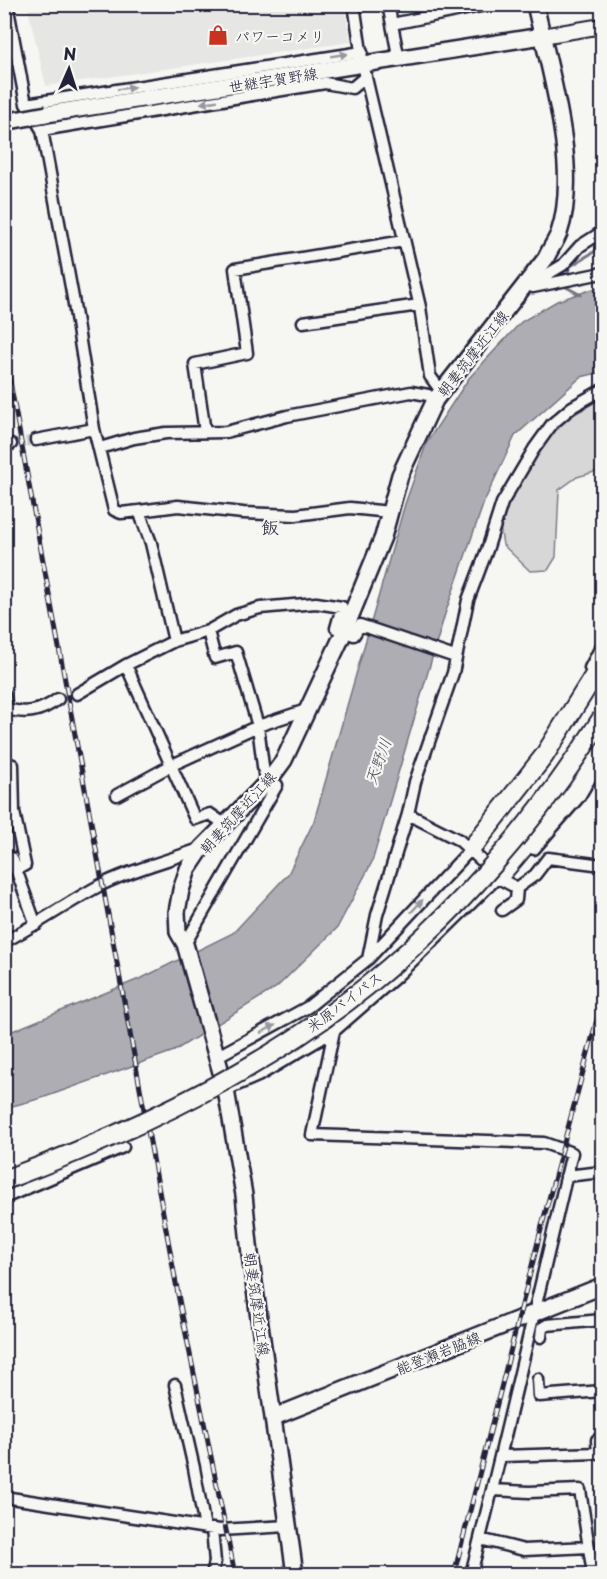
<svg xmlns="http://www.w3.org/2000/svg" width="607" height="1579" font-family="'Playpen Sans','Klee One',sans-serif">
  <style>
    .built { fill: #e6e6e4 }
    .green { fill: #d7d7d7; stroke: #7c7c89; stroke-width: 1.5 }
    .water { fill: #adadb3; stroke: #757583; stroke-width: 1.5 }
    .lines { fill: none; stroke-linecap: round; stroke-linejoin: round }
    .stream { stroke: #757583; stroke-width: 3 }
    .minor-tunnel { stroke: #cccccd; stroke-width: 10; stroke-dasharray: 10 5; stroke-linecap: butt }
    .minor-casing { stroke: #22223b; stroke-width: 15 }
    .tertiary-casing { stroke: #22223b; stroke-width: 18 }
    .secondary-casing { stroke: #22223b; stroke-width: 20 }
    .trunk-casing { stroke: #22223b; stroke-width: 22 }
    .minor { stroke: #f6f6f2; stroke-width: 10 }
    .tertiary { stroke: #f6f6f2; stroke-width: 14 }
    .secondary { stroke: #f6f6f2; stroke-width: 15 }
    .trunk { stroke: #f6f6f2; stroke-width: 18 }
    .rail-casing { stroke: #22223b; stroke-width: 5 }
    .rail { stroke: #f6f6f2; stroke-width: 3; stroke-dasharray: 9; stroke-linecap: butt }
    .secondary-bridge-casing { stroke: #22223b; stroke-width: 20; stroke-linecap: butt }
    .trunk-bridge-casing { stroke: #22223b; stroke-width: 22; stroke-linecap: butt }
    .secondary-bridge { stroke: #f6f6f2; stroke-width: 15 }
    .trunk-bridge { stroke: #f6f6f2; stroke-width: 18 }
    .oneway { fill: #9797a0 }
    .labels { text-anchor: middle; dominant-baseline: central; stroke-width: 4.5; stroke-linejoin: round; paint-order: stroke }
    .poi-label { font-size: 15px; fill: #22223b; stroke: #f6f6f2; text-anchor: start }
    .street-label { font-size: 15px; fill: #22223b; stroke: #f6f6f2 }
    .water-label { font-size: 16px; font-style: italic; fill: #535365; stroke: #f6f6f2 }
    .quarter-label { font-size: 18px; fill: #22223b; stroke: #f6f6f2 }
  </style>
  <rect width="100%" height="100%" fill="#f6f6f2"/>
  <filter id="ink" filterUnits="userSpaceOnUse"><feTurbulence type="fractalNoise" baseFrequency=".0167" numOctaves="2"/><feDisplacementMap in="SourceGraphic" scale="12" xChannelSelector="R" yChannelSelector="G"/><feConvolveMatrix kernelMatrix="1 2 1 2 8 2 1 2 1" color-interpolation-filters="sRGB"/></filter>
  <g filter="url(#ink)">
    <path class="built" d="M27,5H344L351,42L46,86Z"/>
    <path class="green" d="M602,398V470L577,477L559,490L556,557L548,570L530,571L503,545L500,526L506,503L552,433L568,418Z"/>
    <path class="water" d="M602,286V372L581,377L515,436L484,502L445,614L372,862L337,928L277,987L174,1051L42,1098L5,1108V1034L144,977L233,933L288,874L314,821L405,504L427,442L469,378L521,322L557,301Z"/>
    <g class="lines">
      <path class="stream" d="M568,277L569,267L602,247
        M567,284L566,287L581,295"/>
      <path class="minor-tunnel" d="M11,444L36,440
        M58,699L77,694"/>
      <g class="minor-casing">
        <path id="minor" d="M7,4L26,104L42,130L73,298L94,429L114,510L121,513L139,511L151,543L174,641L208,631L236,615L260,608L316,603L342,607L336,628L354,635L360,625L455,657
          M354,4L363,65L420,307L430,376L441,391
          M388,4L399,60
          M392,24L486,5
          M26,104L362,52
          M42,130L325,83L352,88L366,76
          M528,286L563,265L580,246L602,232
          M533,287L602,273
          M303,322L419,305
          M205,432L195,364L247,353L235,269L404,241
          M36,440L94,429
          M4,445L11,444
          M100,448L134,438L166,433L226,432L287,416L411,392L428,395L435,400
          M139,511L178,506L243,513L296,515L350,508L390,512
          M126,665L195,819L210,814L226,825
          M590,668L602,645
          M4,694L7,709
          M77,694L126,665L174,641
          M4,708C25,715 41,712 58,699
          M4,761L13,765L14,812L25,865L16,870
          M117,795L172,765L258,726L309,709
          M408,814L459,840L504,881L517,888
          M534,849L579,797L602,758
          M4,861L12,858L36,925
          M502,910L516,900L517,888L535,875L548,858L602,865
          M4,942C36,925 66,904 97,887C129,870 168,861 202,848
          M185,944L277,785L265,782L258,726L236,652L215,658L208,631
          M368,959L377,915L408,814L415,782L453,673L468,600L487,550L502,503L534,449L552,424L572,407L602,390
          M334,1031L312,1135L544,1143L572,1153C538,1293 507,1434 471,1574
          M216,1057L308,1007L368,959L471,849
          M226,1090L258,1076L334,1031L397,976L499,876
          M566,1176L602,1172
          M4,1198L123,1147
          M541,1337L542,1328L547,1325L602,1320
          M538,1379L539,1396L602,1391
          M175,1385L194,1468L205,1528
          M502,1456L598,1453L597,1440H602
          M493,1490L529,1492L580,1490L593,1574
          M4,1497L220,1530L287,1526
          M480,1539L524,1550L589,1547
          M212,1574L215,1562L212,1529"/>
      </g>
      <g class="tertiary-casing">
        <path id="tertiary" d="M542,36L602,26"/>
      </g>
      <g class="secondary-casing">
        <path id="secondary" d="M47,114L542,36
          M274,1417L602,1286
          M295,1574L250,1254L244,1195L226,1090L185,944L178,932L177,912L181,890L188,869L202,848L270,779L284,760L344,632L383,537L400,475L435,400L546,258C550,249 556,241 559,233C581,169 549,69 535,4"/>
      </g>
      <g class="trunk-casing">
        <path id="trunk" d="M471,849L544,756L602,663
          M499,876C537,833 572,788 602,740"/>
      </g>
      <use href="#minor" class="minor"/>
      <use href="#tertiary" class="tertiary"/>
      <use href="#secondary" class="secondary"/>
      <use href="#trunk" class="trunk"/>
      <g class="rail-casing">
        <path id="rail" d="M4,349L180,1305L235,1574
          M454,1574L547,1206L602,1001"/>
      </g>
      <use href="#rail" class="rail"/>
      <g class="secondary-bridge-casing">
        <path id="secondary-bridge" d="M4,122L47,114"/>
      </g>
      <g class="trunk-bridge-casing">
        <path id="trunk-bridge" d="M4,1180C131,1133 261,1072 367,986C460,911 539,818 602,718"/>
      </g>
      <use href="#secondary-bridge" class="secondary-bridge"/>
      <use href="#trunk-bridge" class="trunk-bridge"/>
    </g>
    <defs><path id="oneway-solid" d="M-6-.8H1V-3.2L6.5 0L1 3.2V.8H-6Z" transform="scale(1.5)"/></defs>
    <g class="oneway">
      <use href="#oneway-solid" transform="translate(339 55) rotate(-9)"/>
      <use href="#oneway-solid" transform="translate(126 88) rotate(-9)"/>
      <use href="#oneway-solid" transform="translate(209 102) rotate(171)"/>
      <use href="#oneway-solid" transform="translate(417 906) rotate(-47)"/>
      <use href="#oneway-solid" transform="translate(268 1029) rotate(-28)"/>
    </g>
  </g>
  <defs>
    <g id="shop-bare" transform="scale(1.62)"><path d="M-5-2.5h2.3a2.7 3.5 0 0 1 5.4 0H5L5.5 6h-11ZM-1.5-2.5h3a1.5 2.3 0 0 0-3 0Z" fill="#c8321e" stroke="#f6f6f2" stroke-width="2.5" paint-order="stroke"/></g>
  </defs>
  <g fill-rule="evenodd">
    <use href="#shop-bare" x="218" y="35"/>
  </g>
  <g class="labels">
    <g class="poi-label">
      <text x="235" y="35">パワーコメリ</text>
    </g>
    <g class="street-label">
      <text transform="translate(273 79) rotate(-9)">世継宇賀野線</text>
      <text transform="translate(472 353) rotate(-52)">朝妻筑摩近江線</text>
      <text transform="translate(237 812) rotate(-48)">朝妻筑摩近江線</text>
      <text transform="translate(344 1001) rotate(-37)">米原バイパス</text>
      <text transform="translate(258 1304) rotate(82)">朝妻筑摩近江線</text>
      <text transform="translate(438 1352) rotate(-22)">能登瀬岩脇線</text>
    </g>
    <g class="water-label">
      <text transform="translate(377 761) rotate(-70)">天野川</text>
    </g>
    <g class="quarter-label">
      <text x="270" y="526">飯</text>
    </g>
  </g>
  <rect width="607" height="1579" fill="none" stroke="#f6f6f2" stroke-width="24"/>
  <rect x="12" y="12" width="583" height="1555" fill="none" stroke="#22223b" stroke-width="2" filter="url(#ink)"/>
  <g transform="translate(69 69) rotate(3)" stroke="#f6f6f2" stroke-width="4.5" paint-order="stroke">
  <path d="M0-4.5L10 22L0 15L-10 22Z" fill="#22223b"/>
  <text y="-9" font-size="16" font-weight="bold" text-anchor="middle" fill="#22223b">N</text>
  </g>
</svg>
